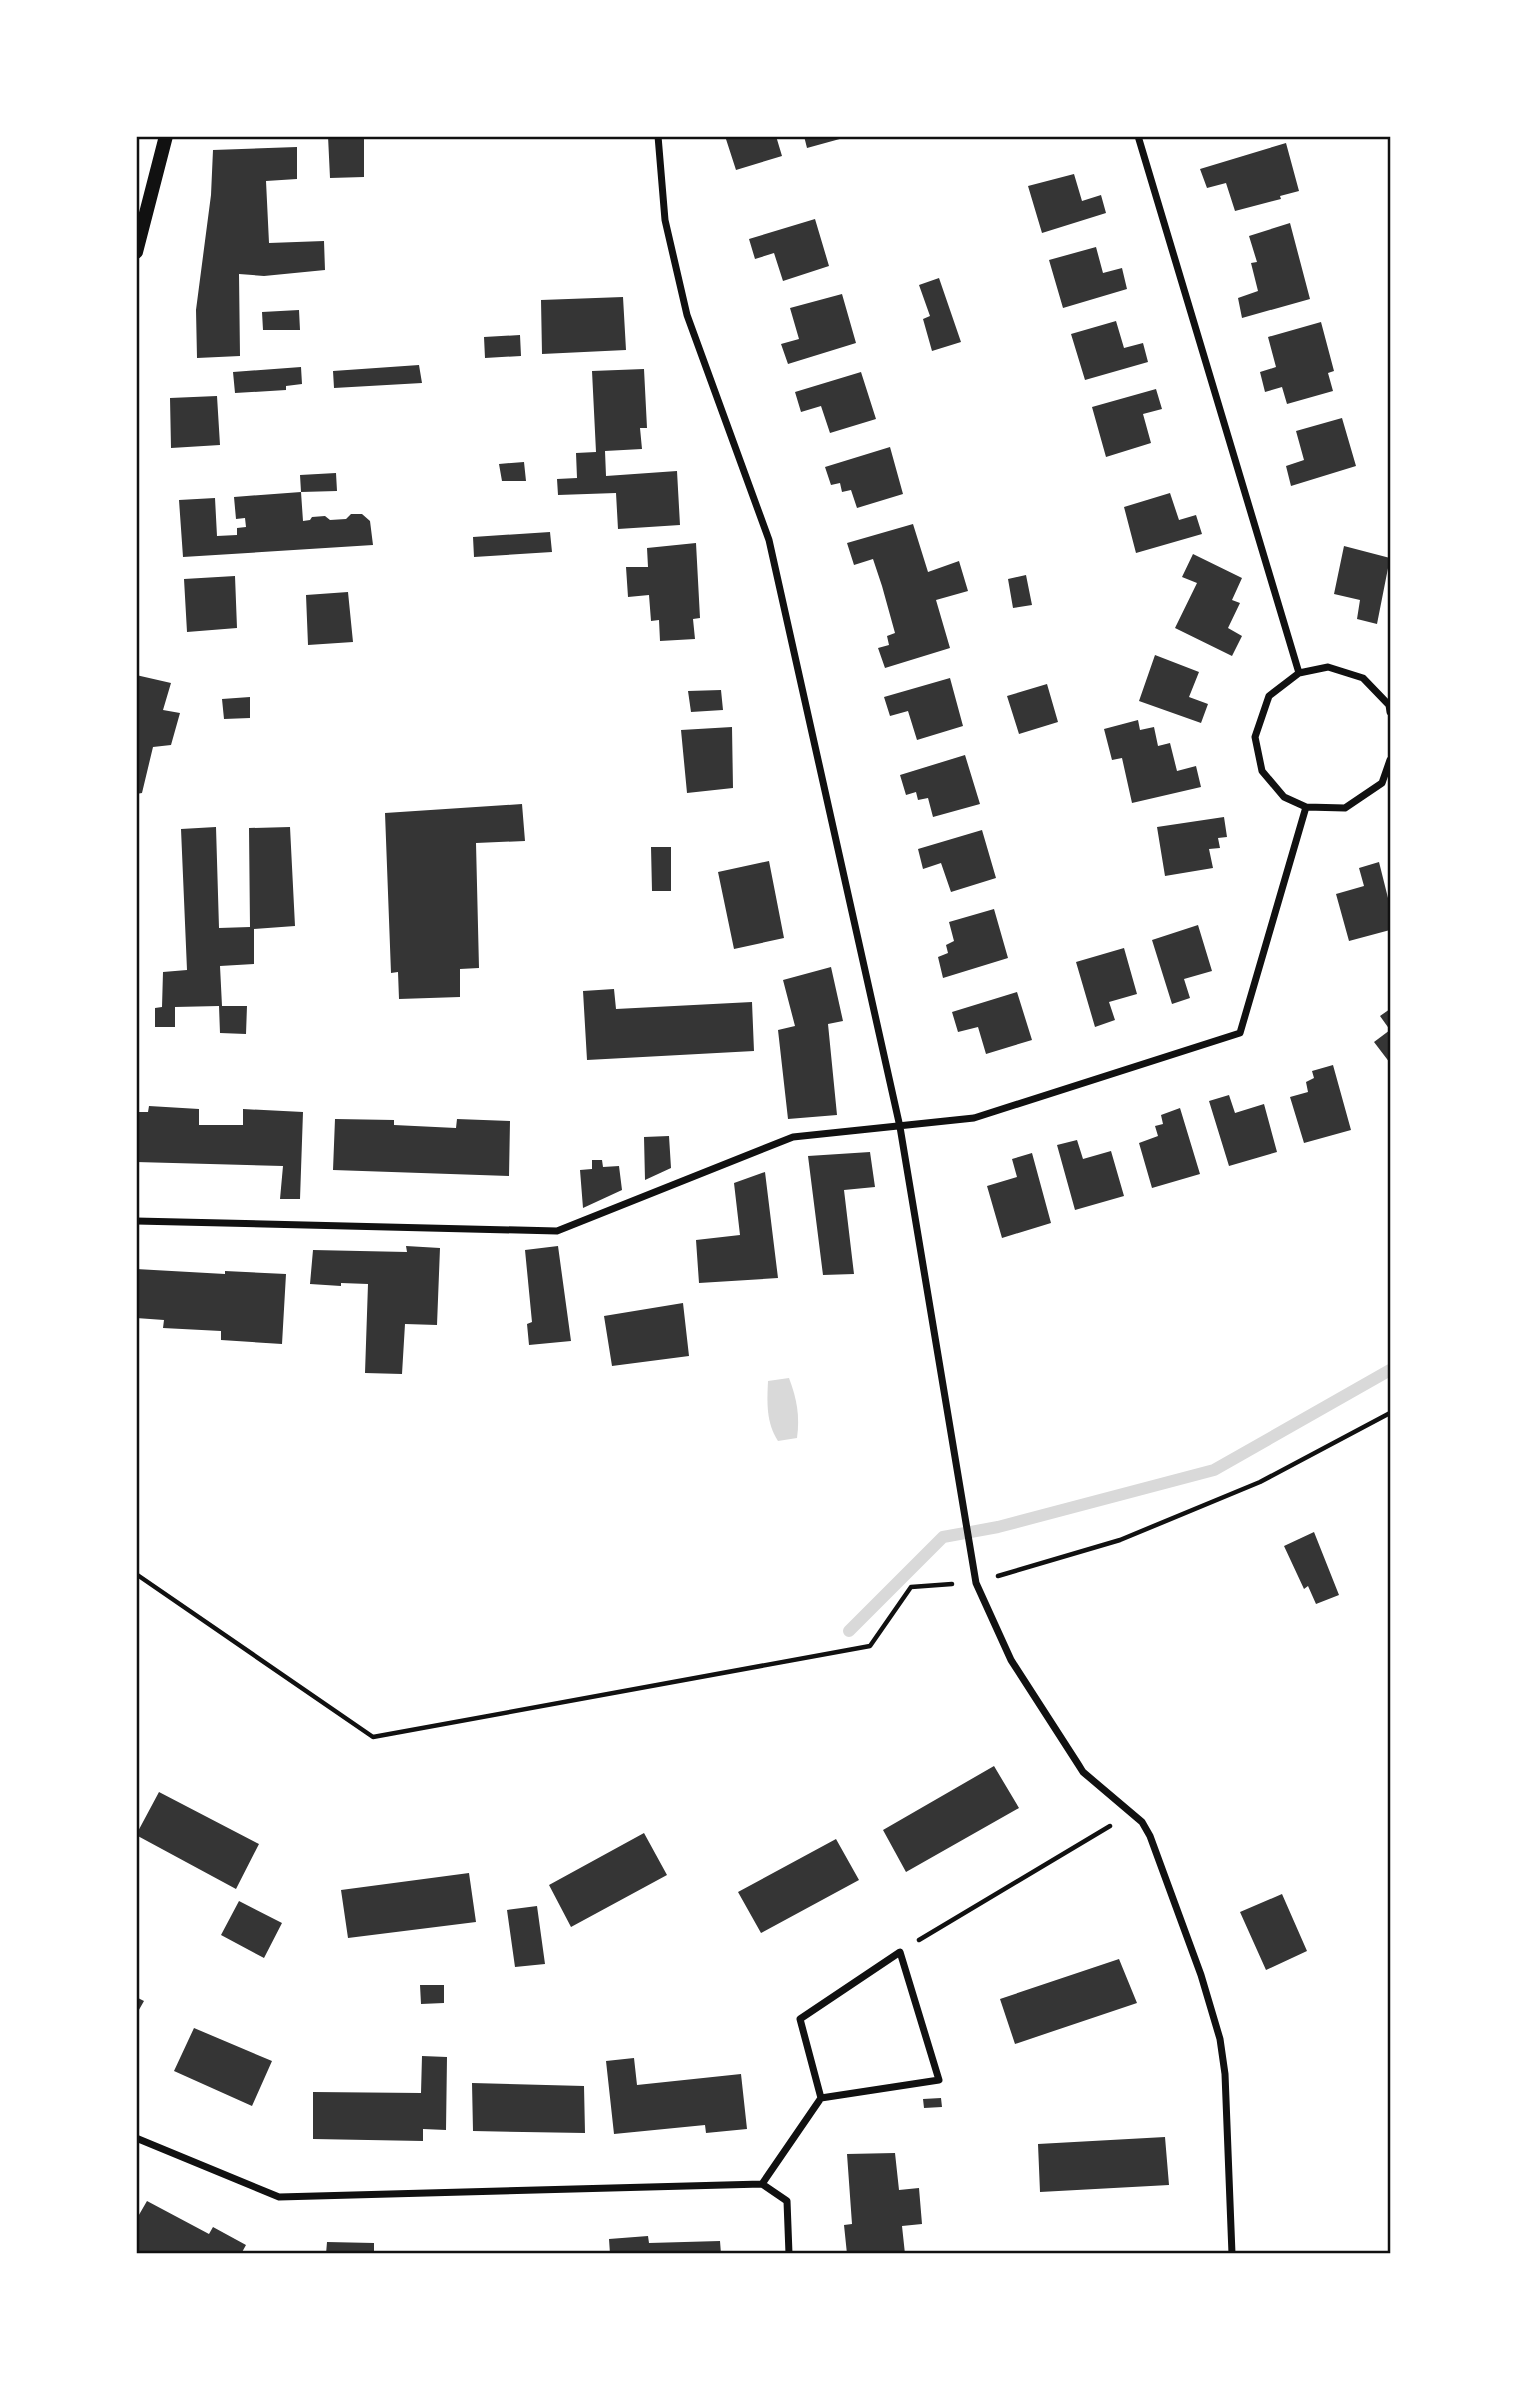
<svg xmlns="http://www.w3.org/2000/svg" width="1527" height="2390" font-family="Rubik,sans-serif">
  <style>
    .water { fill: #d9d9d9 }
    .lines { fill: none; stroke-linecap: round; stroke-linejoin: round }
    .stream { stroke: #d9d9d9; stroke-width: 12 }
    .building { fill: #353535 }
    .path { stroke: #111; stroke-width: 4.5 }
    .minor { stroke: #111; stroke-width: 7 }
    .secondary { stroke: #111; stroke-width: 14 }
    .neatline { fill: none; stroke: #111; stroke-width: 2.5 }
  </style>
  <rect width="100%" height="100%" fill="#fff"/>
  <path class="water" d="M789,1378C797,1399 800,1416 797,1438L778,1441C766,1423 767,1402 768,1381Z"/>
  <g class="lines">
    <path class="stream" d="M849,1631L943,1537L998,1527L1214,1470L1390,1370"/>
  </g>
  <path class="building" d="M328,136H364V177L330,178Z
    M725,136H776L782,156L736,170Z
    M804,136H847V137L807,148Z
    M1286,143L1299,191L1280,196L1281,199L1235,211L1226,183L1207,188L1200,169Z
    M297,147V179L266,181L269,243L324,241L325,270L264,276L239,274L240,356L197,358L196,310L211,195L213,150Z
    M1074,174L1082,201L1101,195L1106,213L1042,233L1028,186Z
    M815,219L829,266L783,281L774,253L755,259L749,239Z
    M1290,223L1310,299L1242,318L1238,298L1258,291L1251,263L1257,262L1249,236Z
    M1096,247L1103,273L1122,268L1127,289L1063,308L1049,260Z
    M939,278L961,342L932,351L923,319L930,316L919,285Z
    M842,294L856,343L788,364L781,344L799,339L790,308Z
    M623,297L626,350L542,354L541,300Z
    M299,310L300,330H263L262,312Z
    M1116,321L1124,348L1143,343L1148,362L1085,380L1071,334Z
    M1321,322L1334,371L1328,373L1333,391L1287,404L1282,387L1265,392L1260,372L1276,367L1268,337Z
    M520,335L521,356L485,358L484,337Z
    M419,365L422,383L334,388L333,371Z
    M301,367L302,384L286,386V390L235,393L233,372Z
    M644,369L647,428H640L642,449L605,451L606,476L677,471L680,525L618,529L616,493L558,495L557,479L577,478L576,453L596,452L592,371Z
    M861,372L876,419L830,433L821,406L801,412L795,392Z
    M1156,389L1162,409L1143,414L1151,443L1106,457L1092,407Z
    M217,396L220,445L171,448L170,398Z
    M1342,418L1356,466L1291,486L1286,466L1304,460L1296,431Z
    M890,447L903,494L857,508L851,490L842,492L840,483L831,485L825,467Z
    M524,462L526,481H502L499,464Z
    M336,473L337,491L301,492L300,475Z
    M301,492L303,521L310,520L312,517L325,516L330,520L346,519L351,514H362L370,521L373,545L183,557L179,500L215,498L217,536L237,535V528L246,527L245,518L236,519L234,497Z
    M1170,493L1179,520L1196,515L1202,534L1136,553L1124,507Z
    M913,524L928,572L959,561L968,591L936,600L950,648L885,668L878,648L889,645L887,636L895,633L882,586L873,559L854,565L847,543Z
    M550,532L552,552L474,557L473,537Z
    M696,543L700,618L693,619L695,639L660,641L659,620L651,621L649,595L628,597L626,567H648L647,548Z
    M1344,546L1390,558L1377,624L1357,619L1360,600L1334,594Z
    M1193,554L1242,578L1232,600L1240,603L1228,628L1242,636L1232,656L1175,628L1197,583L1182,577Z
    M1026,575L1032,605L1013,608L1008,579Z
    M235,576L237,628L187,632L184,579Z
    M348,592L353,642L308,645L306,595Z
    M1155,655L1199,672L1189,697L1208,704L1201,723L1139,701Z
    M136,675L171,683L163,710L180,713L171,745L153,747L142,793L136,794Z
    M950,678L963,726L917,740L908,711L890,716L884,697Z
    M1047,684L1058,722L1019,734L1007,696Z
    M721,690L723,710L691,712L688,691Z
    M250,697V718L224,719L222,699Z
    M1138,720L1140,730L1154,727L1158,746L1170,743L1177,771L1196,766L1201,787L1132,803L1122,758L1112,760L1104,729Z
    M732,727L733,788L687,793L681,730Z
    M965,755L980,804L933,817L928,798L918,800L916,792L906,795L900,775Z
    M522,804L525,841L476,843L479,968L460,969V997L399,999L398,972L391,973L385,813Z
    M1224,817L1227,837L1218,838L1220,848L1209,849L1213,868L1165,876L1157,827Z
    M216,827L219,928L250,927L249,828L290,827L295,926L254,929V964L220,966L222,1006H247L246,1034L220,1033L219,1006L175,1007V1027H155V1008L162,1007L163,972L187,970L181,829Z
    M982,830L996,878L951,892L941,863L923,869L918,849Z
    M651,847H671V891H652Z
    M769,861L784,938L734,949L718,872Z
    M1379,862L1390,906V930L1349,941L1336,894L1364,886L1359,868Z
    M994,909L1008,958L943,978L938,957L948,953L946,945L954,941L949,922Z
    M1198,925L1212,971L1184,979L1190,998L1172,1004L1152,940Z
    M1124,948L1137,994L1109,1002L1115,1020L1095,1027L1076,962Z
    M831,967L843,1021L828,1024L837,1115L788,1119L778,1030L795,1026L783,980Z
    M614,989L616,1009L752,1002L754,1051L587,1060L583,991Z
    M1017,992L1032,1040L986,1054L978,1027L958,1032L952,1012Z
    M1390,1009V1063L1374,1042L1390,1030L1380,1016Z
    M1333,1065L1351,1130L1304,1143L1290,1097L1308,1092L1306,1082L1314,1078L1312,1071Z
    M1229,1095L1235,1113L1264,1104L1277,1152L1229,1166L1209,1101Z
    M149,1106L199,1109V1125H243V1109L303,1112L300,1199H280L283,1166L136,1162V1112H148Z
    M1180,1108L1200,1174L1152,1188L1139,1143L1158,1136L1155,1126L1163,1124L1161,1115Z
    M335,1119L394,1120V1125L456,1128L457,1119L510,1121L509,1176L333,1170Z
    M669,1136L671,1168L645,1180L644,1137Z
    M1077,1140L1083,1159L1111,1151L1124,1196L1075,1210L1057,1145Z
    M870,1152L875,1187L844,1190L854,1274L823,1275L808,1156Z
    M1032,1153L1051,1223L1002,1238L987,1186L1017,1177L1012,1159Z
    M592,1160H602L603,1167L619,1166L622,1190L583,1208L580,1170L592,1169Z
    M765,1172L778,1278L699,1283L696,1240L740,1235L734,1183Z
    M406,1246L440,1248L437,1325L405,1324L402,1374L365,1373L368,1284L341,1283V1286L310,1284L313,1250L407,1252Z
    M558,1246L571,1341L529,1345L527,1324L532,1322L525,1250Z
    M136,1269L225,1274V1271L286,1274L282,1344L221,1340V1331L163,1328L164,1320L136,1318Z
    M683,1303L689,1356L612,1366L604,1316Z
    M1314,1532L1339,1595L1316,1604L1308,1586L1304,1589L1284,1546Z
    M994,1766L1019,1808L906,1872L883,1830Z
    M159,1792L259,1844L236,1889L136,1835Z
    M644,1833L667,1875L571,1927L549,1885Z
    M836,1839L859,1880L761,1933L738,1892Z
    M469,1873L476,1922L348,1938L341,1890Z
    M1282,1894L1307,1951L1266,1970L1240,1912Z
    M239,1901L282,1923L264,1958L221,1935Z
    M537,1906L545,1964L515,1967L507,1910Z
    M1119,1959L1137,2003L1015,2044L1000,1999Z
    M420,1985H444V2003L421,2004Z
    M136,1997L144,2001L136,2015Z
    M194,2028L272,2061L252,2106L174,2071Z
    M422,2056L447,2057L446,2130L423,2129V2141L313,2139V2092L421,2093Z
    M634,2058L637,2085L741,2074L747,2129L706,2133L705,2125L614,2134L606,2061Z
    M472,2083L584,2086L585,2133L473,2131Z
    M941,2098L942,2107L924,2108L923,2099Z
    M1165,2137L1169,2185L1040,2192L1038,2144Z
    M895,2153L899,2190L919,2188L922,2224L902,2226L905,2254H847L844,2225L852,2224L847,2154Z
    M147,2201L209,2234L213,2227L246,2245L241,2254H143L136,2250V2220Z
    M648,2236L649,2243L720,2241L721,2254H610L609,2239Z
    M327,2242L374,2243V2254H326Z"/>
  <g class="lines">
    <path class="path" d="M136,1574L373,1737L870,1646L911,1587L952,1584
      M998,1576L1120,1540L1260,1482L1390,1413
      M919,1940L1110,1826"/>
    <path class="minor" d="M658,136L665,220L687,315L769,540L900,1127L976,1583L1011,1660L1078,1764L1083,1772L1142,1822L1150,1836L1201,1975L1220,2039L1225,2074L1232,2254
      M1138,136L1299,673
      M1390,712L1389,705L1363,678L1328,667L1299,673L1269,696L1255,737L1262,771L1284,797L1306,807L1345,808L1382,783L1390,760
      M136,1221L557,1231L793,1137L974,1118L1240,1033L1306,807
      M136,2138L279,2197L762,2184L787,2201L789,2254
      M762,2184L821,2098L939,2080L900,1952L800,2019L821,2098"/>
    <path class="secondary" d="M136,252L166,136"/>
  </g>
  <rect width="1527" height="2390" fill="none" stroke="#ffffff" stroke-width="276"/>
  <rect x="138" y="138" width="1251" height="2114" class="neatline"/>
</svg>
